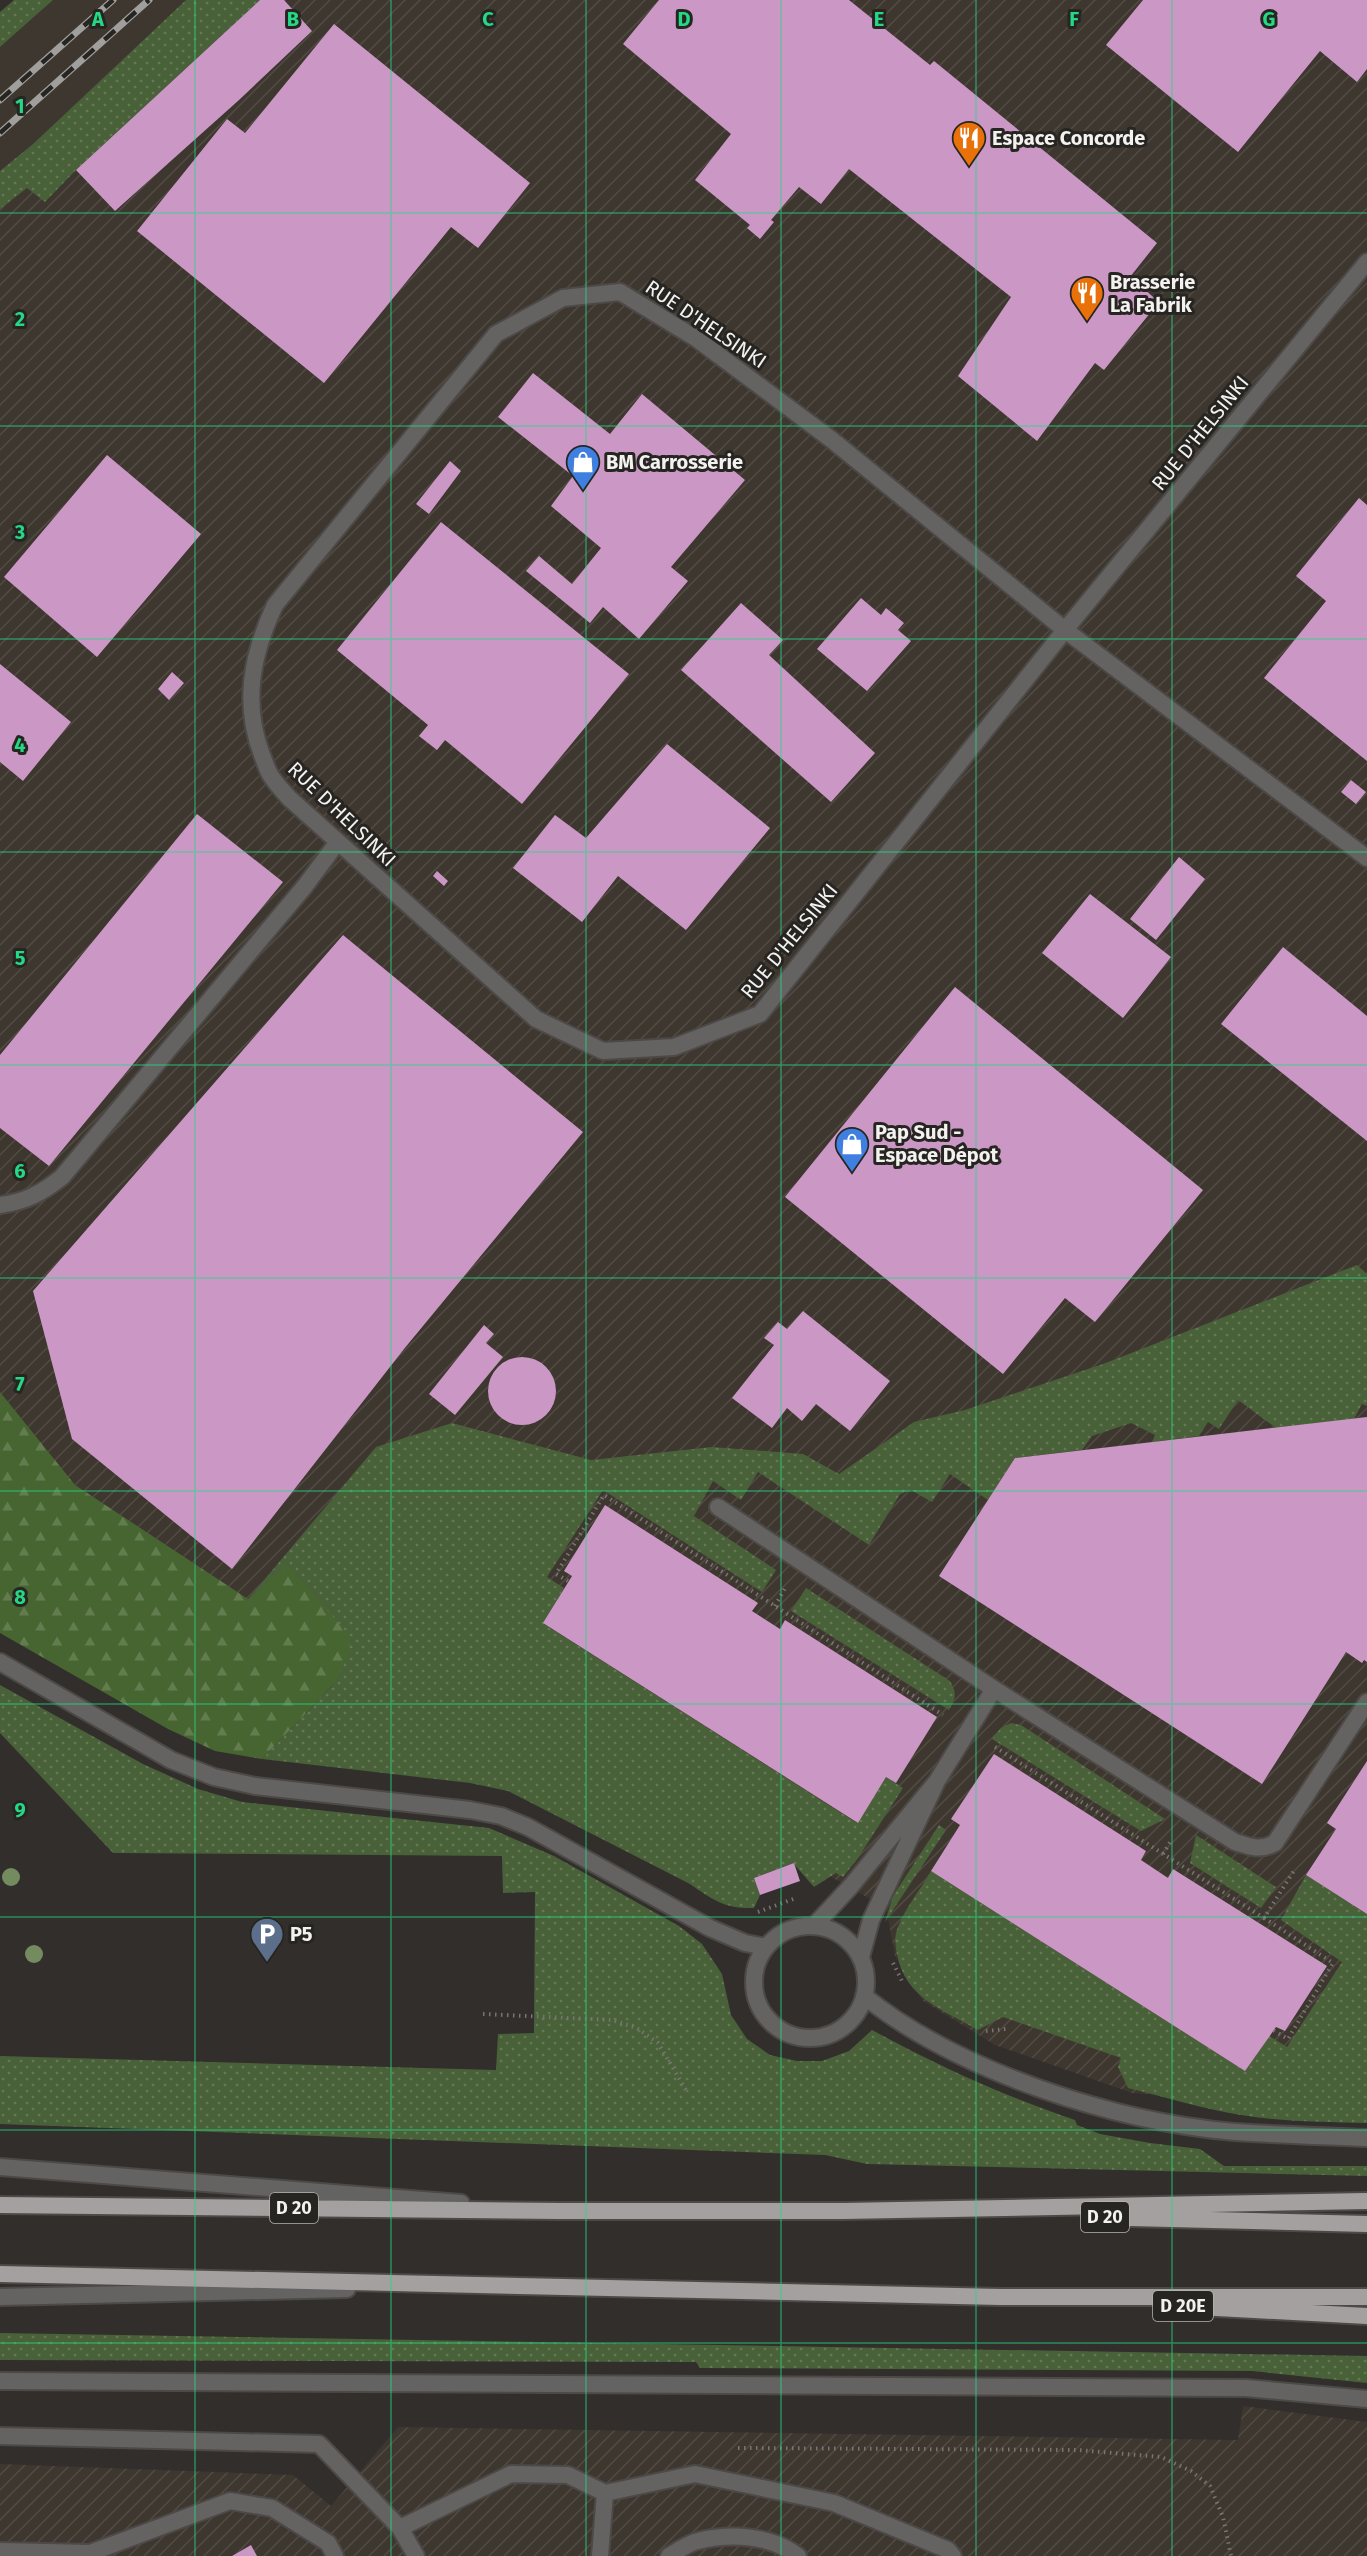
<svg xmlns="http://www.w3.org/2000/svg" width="1367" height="2556" font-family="'Fira Sans',sans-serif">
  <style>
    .built { fill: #3e3730 }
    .industrial { fill: url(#industrial-furrows) }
    .grass { fill: url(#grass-dots) }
    .forest { fill: url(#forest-firs) }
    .building { fill: #cb98c5 }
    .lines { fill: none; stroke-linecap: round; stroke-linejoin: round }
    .service-casing { stroke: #4c4947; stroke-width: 20 }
    .minor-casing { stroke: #4c4947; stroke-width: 20 }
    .trunk-casing { stroke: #4c4947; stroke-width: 20 }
    .path { stroke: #787573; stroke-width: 4; stroke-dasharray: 1.5 4.5; stroke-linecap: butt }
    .service { stroke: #656362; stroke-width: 16 }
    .minor { stroke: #656362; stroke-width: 16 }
    .trunk { stroke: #a4a09f; stroke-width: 16 }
    .rail-casing { stroke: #a19f9d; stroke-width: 7 }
    .rail { stroke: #272522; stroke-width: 4.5; stroke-dasharray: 14; stroke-linecap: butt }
    .tree { fill: #738b5f }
    .grid { fill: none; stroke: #25d886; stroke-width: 1.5; stroke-opacity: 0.55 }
    .labels { text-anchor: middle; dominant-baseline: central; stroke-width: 6; stroke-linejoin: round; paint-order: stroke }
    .shield { fill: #272522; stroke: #b6b4b2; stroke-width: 1.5 }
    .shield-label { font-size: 18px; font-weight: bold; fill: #f4f2f0 }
    .poi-label { font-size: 20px; font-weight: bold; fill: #f4f2f0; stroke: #272522; text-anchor: start }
    .street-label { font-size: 20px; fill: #f4f2f0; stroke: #272522 }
    .grid-label { font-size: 20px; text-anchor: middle; font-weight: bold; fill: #25d886; stroke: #272522; stroke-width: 6; stroke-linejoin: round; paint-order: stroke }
  </style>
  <defs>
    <pattern id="industrial-furrows" width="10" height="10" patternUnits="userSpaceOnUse" patternTransform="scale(1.5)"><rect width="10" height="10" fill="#3e3730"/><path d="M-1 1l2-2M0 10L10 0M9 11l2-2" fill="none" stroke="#514b44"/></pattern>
    <pattern id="grass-dots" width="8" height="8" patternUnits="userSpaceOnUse" patternTransform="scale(1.5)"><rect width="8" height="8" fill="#496138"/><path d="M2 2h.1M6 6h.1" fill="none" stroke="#647855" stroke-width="1.8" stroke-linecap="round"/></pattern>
    <pattern id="forest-firs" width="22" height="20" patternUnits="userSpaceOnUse" patternTransform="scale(1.5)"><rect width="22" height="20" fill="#476531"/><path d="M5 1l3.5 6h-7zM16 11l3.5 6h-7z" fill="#627c4f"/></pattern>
  </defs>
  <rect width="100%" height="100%" fill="#312e2c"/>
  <path class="built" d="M53,0H186L33,144L0,171V47Z"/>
  <path class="industrial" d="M260,0H1367V2110L1132,2093L995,2045L923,2001L895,1956L886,1908L810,1865L736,1877L53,1513L0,1423V209L27,187L45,202L76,170Z
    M1243,2406L1367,2422V2556H0V2464L293,2475L331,2506L398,2427L1238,2440Z"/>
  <path class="grass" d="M14,0H53L0,47V12Z
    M186,0H260L76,170L45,202L27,188L0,209V171L33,144Z
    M1357,1265L1367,1274V1406L1362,1404L1354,1419L1276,1428L1238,1400L1219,1429L1208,1422L1199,1436L1152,1442L1155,1435L1131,1423L1092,1436L1082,1450L1015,1458L988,1500L950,1474L932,1502L911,1490L900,1494L869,1545L758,1472L741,1500L713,1481L694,1516L776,1570L762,1592L603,1490L547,1577L564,1588L544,1624L857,1823L886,1777L903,1788L858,1858L843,1877L836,1873L814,1887L793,1863L754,1878L760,1895L754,1908C725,1909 713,1900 690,1884L508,1791L470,1783L262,1759L333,1685L284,1570L248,1599L376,1447L452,1423L591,1460L712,1447L803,1454L839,1474L914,1422L965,1410L1103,1364Z
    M806,1588L950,1681C957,1693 956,1698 949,1710L791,1611Z
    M0,1685L143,1764L198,1789L242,1802L489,1828L554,1856L679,1926L702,1944L722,1974L731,2015L747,2039L770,2055L797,2061H822L849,2051L872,2030C940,2067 1002,2095 1075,2120L1077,2125L1100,2134L1150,2143L1200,2149L1224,2166H1367V2176L867,2164L825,2155L0,2124V2056L496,2070L498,2034L534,2033L535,1892L503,1893L502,1856L113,1853L0,1733Z
    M1011,1723L1021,1725L1165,1819L1141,1831L992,1739L1001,1728Z
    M939,1825L946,1830L885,1922L893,1896Z
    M1196,1835L1276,1887L1261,1908L1190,1863Z
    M931,1871L1245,2071L1269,2036L1287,2047L1342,1962L1281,1920L1306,1875L1367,1914V2123C1326,2122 1282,2122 1241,2115C1203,2109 1166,2097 1128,2088L1118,2067L1121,2058L1003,2017L978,2030C942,2009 905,1998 897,1954C895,1944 894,1937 898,1927C905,1908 921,1889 931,1871Z
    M0,2333L1367,2356V2383L1252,2371L700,2368L696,2362L0,2360Z"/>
  <path class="forest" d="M0,1392L75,1485L248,1599L288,1565L350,1636L349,1654L333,1685L262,1759L215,1751L168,1729L0,1633Z"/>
  <path class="building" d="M260,0H284L312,31L239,100L115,211L76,170Z
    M659,0H849L930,65L934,61L1157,243L1130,277L1159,302L1104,370L1095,363L1037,441L958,376L1011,297L849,169L821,204L799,187L771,220L774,222L760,239L747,228L750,225L695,180L731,134L623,44Z
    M1143,0H1367V69L1357,82L1320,51L1238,152L1106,45Z
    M334,24L530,183L478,248L451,227L324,383L137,231L227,119L245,133Z
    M533,373L610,434L642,394L745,480L671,567L688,581L639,639L603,607L590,623L526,571L539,556L572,584L601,548L551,506L573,476L498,417Z
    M107,455L201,534L97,657L4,577Z
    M450,461L461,471L429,514L416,504Z
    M1359,498L1367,505V761L1264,678L1326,601L1296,576Z
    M441,522L629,674L522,804L445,740L437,750L419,736L428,725L337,650Z
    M861,598L881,615L886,608L904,623L898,630L911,641L867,691L817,649Z
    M741,603L783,640L769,655L875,753L831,802L681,670Z
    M0,664L71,722L23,781L0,762Z
    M172,672L184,683L169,700L158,689Z
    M667,744L770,828L686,930L618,876L582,922L513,868L555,815L586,838Z
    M1351,780L1366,792L1356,804L1341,792Z
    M197,814L283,882L49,1166L0,1128V1055Z
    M1179,857L1205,879L1156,940L1130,919Z
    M437,871L448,881L444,886L433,876Z
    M1090,894L1171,957L1123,1018L1042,953Z
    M343,935L583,1132L404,1349L232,1569L72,1439L33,1291Z
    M1283,947L1367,1016V1141L1221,1024Z
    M955,987L1203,1190L1095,1322L1065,1298L1003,1374L785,1197Z
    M803,1311L890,1381L850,1431L816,1404L802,1421L787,1408L772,1428L732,1398L774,1345L764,1338L778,1322L787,1329Z
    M484,1325L494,1334L486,1343L503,1357L455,1415L429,1394Z
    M488 1391a34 34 0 1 1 68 0a34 34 0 1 1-68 0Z
    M1367,1417V1662L1364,1660L1362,1663L1346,1652L1262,1784L939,1576L1015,1458Z
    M605,1505L758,1603L752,1611L780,1629L785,1620L937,1717L896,1783L886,1777L858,1823L543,1623L572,1576L564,1571Z
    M994,1754L1146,1851L1141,1860L1168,1878L1173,1869L1327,1966L1285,2031L1276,2027L1245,2071L931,1871L960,1825L951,1819Z
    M1367,1761V1914L1306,1875L1336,1829L1327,1823Z
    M794,1863L800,1881L760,1895L754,1878Z
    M251,2545L257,2556H232Z"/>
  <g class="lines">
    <g class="service-casing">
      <path id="service" d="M0,1205C25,1202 42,1193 62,1177L305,886L337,843
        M718,1507L994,1689L1235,1842C1250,1847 1261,1851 1275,1843L1367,1702
        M937,1781L994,1689
        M814,1926L851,1886L937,1781L871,1920L861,1957
        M0,2381L1246,2388L1367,2399
        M0,2436L319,2444L400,2528L416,2556
        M400,2528L511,2474L568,2475L605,2493
        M0,2551L90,2553L230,2501L272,2508L328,2543L335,2556
        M600,2556L605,2493L695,2474L834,2503L948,2550L953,2556
        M669,2556C678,2551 688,2543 698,2541C731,2533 771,2535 798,2556"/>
    </g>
    <g class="minor-casing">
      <path id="minor" d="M1367,262L1065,630L760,1014L674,1047L603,1051L536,1019L289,798C283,791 276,784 271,776C267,770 265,762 262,755C242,703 252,654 275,605L496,334L563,298L620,292L697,339L832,440L1065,630L1367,858
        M0,1662L171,1760L214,1777L255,1786L470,1810L501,1816L528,1827L710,1928L745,1943L766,1947
        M754 1982a56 56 0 1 1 112 0a56 56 0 1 1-112 0Z
        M864,1996C959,2072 1115,2122 1235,2132C1279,2135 1323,2136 1367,2138
        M0,2167L461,2203
        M0,2297L347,2289"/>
    </g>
    <g class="trunk-casing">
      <path id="trunk" d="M0,2205L560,2211H844L1367,2201
        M1090,2217L1367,2224
        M0,2274L1000,2297H1367
        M1199,2307L1367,2316"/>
    </g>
    <path class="path" d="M568,1581L556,1574L604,1495L943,1715
      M775,1606L785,1588
      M995,1747L1264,1918L1295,1869
      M1163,1854L1172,1839
      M758,1912L796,1898
      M1264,1918L1333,1963L1288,2039L1273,2030
      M893,1963L903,1983
      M483,2014L612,2020L637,2028L658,2043L686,2090
      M986,2031L1006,2029
      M738,2448L1078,2450L1161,2457L1191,2471L1210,2486L1223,2517L1231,2556"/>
    <use href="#service" class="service"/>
    <use href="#minor" class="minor"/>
    <use href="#trunk" class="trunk"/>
    <g class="rail-casing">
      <path id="rail" d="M0,100L113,0
        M0,133L149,0"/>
    </g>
    <use href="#rail" class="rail"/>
  </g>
  <g class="tree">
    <circle cx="11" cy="1877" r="9"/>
    <circle cx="34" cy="1954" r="9"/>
  </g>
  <path class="grid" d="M195,0V2556M391,0V2556M586,0V2556M781,0V2556M976,0V2556M1172,0V2556M0,213H1367M0,426H1367M0,639H1367M0,852H1367M0,1065H1367M0,1278H1367M0,1491H1367M0,1704H1367M0,1917H1367M0,2130H1367M0,2343H1367"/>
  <defs>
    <g id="restaurant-pin" transform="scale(1.725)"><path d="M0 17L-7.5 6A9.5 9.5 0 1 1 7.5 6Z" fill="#e8710a" stroke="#272522"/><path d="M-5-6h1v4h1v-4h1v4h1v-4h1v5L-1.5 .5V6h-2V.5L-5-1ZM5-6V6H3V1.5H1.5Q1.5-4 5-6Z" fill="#fff"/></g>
    <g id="shop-pin" transform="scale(1.725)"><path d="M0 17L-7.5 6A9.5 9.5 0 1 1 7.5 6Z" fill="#3f7fe0" stroke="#272522"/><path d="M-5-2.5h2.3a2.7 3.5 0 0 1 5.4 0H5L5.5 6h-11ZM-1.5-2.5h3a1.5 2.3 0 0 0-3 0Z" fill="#fff"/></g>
    <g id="parking-pin" transform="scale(1.725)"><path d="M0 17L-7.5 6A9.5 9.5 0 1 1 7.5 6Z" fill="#5c6f8a" stroke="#272522"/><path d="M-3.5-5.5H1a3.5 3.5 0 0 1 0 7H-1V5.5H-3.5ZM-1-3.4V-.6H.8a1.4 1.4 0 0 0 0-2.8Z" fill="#fff"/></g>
  </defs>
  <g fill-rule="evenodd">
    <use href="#restaurant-pin" x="969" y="138"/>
    <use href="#restaurant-pin" x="1087" y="293"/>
    <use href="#shop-pin" x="583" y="462"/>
    <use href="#shop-pin" x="852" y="1144"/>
    <use href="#parking-pin" x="267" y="1934"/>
  </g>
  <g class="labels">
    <g class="shield">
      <rect x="270" y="2193" width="48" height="30" rx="4.5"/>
      <rect x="1081" y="2202" width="48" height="30" rx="4.5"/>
      <rect x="1153" y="2291" width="60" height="30" rx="4.5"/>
    </g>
    <g class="shield-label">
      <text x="294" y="2208">D 20</text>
      <text x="1105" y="2217">D 20</text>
      <text x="1183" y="2306">D 20E</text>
    </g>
    <g class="poi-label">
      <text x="992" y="138">Espace Concorde</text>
      <text x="1110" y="282">Brasserie<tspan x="1110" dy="23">La Fabrik</tspan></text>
      <text x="606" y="462">BM Carrosserie</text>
      <text x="875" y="1132">Pap Sud -<tspan x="875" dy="23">Espace Dépot</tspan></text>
      <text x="290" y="1934">P5</text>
    </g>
    <g class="street-label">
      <text transform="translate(706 324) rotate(34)">RUE D'HELSINKI</text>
      <text transform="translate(1200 433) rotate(-51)">RUE D'HELSINKI</text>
      <text transform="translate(342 814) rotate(44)">RUE D'HELSINKI</text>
      <text transform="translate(789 941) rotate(-51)">RUE D'HELSINKI</text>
    </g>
  </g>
  <g class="grid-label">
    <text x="98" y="26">A</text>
    <text x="293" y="26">B</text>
    <text x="488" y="26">C</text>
    <text x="684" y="26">D</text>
    <text x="879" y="26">E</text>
    <text x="1074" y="26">F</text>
    <text x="1269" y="26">G</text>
    <text x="20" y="113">1</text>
    <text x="20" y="326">2</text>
    <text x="20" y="539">3</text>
    <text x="20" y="752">4</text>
    <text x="20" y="965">5</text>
    <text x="20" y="1178">6</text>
    <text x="20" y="1391">7</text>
    <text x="20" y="1604">8</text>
    <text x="20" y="1817">9</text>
  </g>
</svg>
